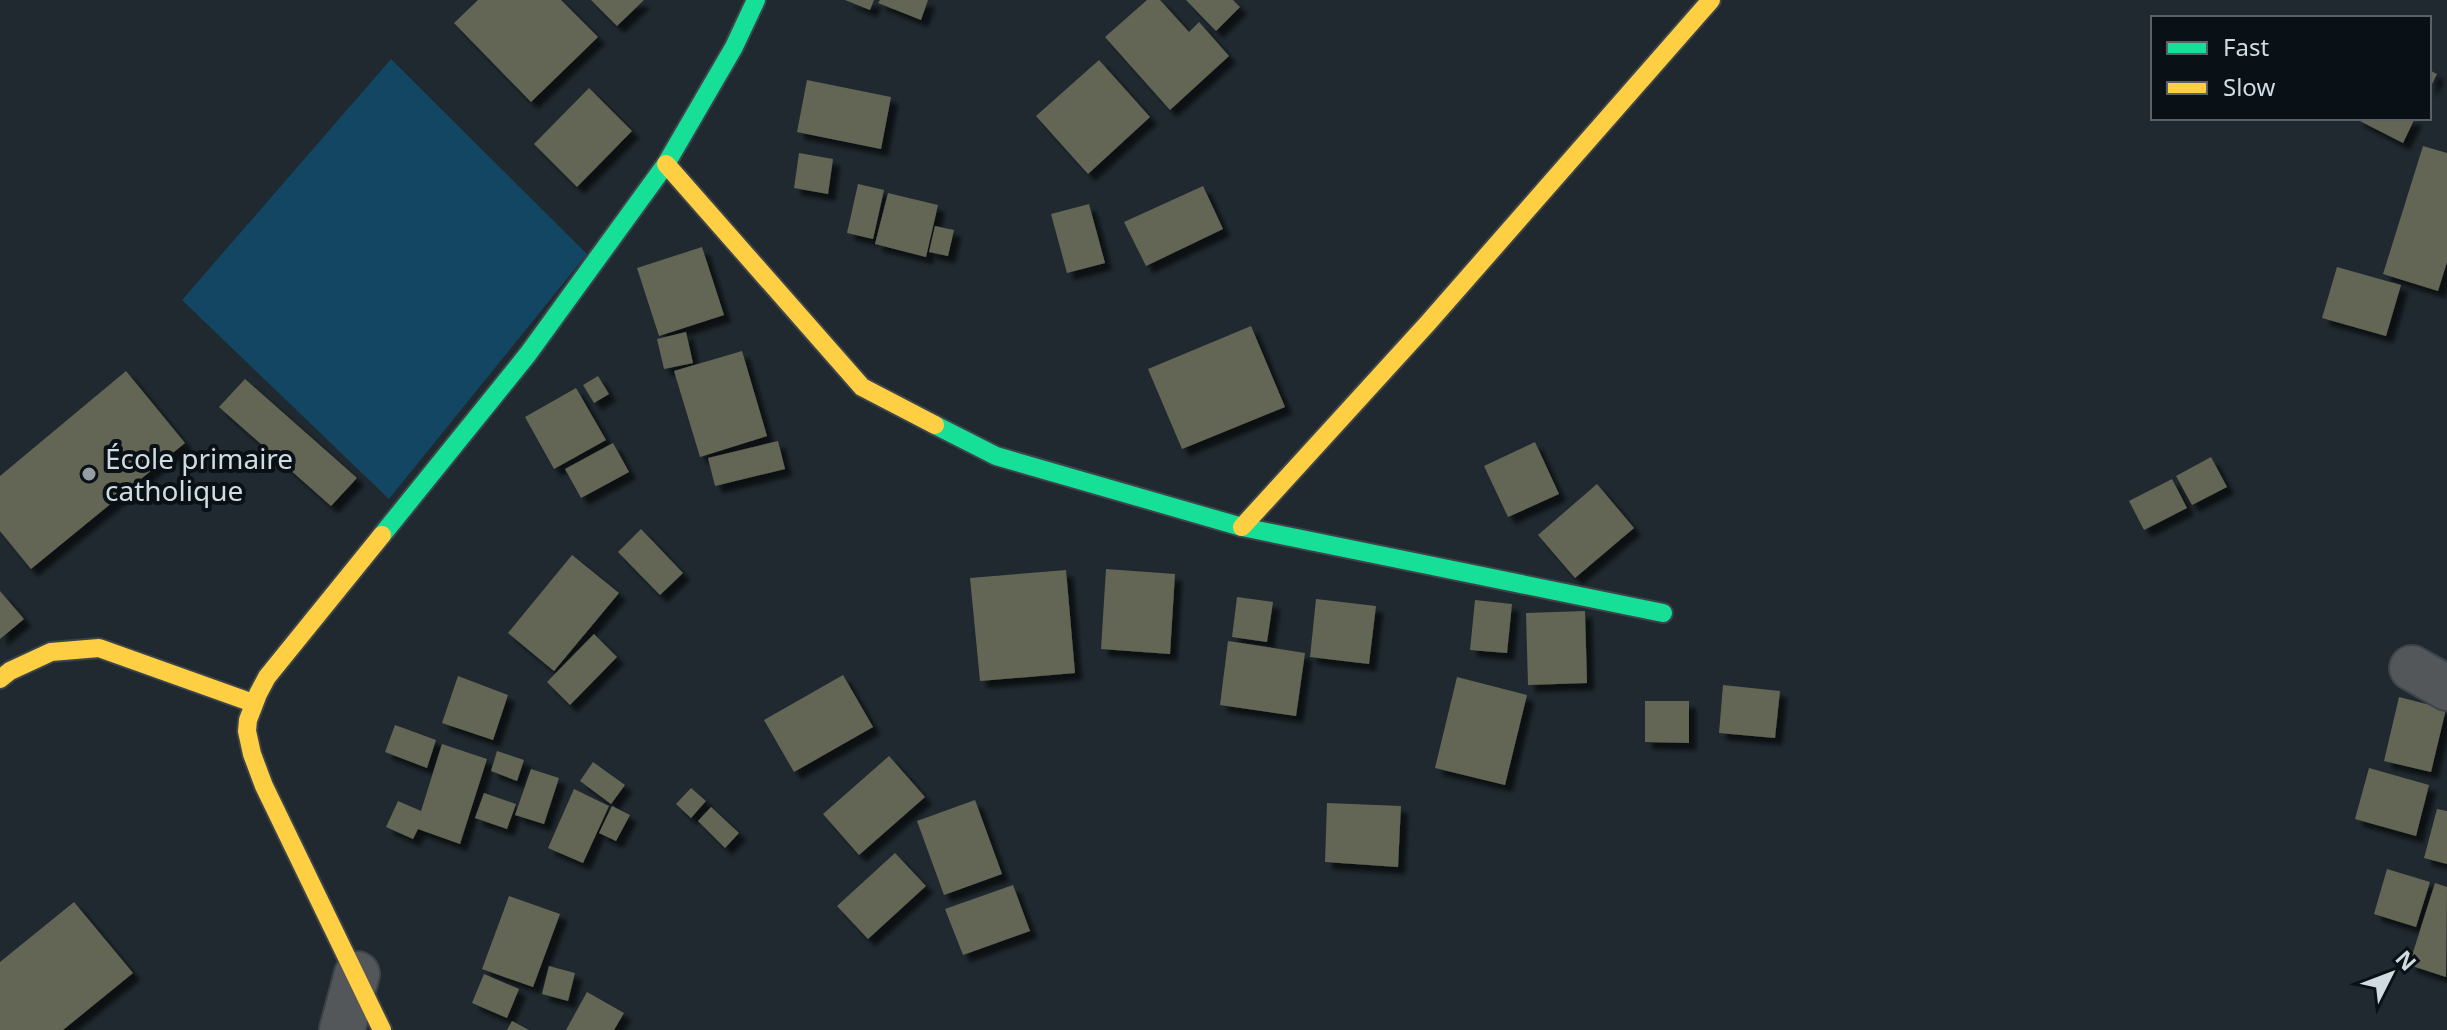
<svg xmlns="http://www.w3.org/2000/svg" width="2447" height="1030" font-family="'Noto Sans',sans-serif">
  <style>
    .green { fill: #134662 }
    .building { fill: #636555; filter: url(#shadow) }
    .lines { fill: none; stroke-linecap: round; stroke-linejoin: round }
    .street-casing { stroke: #3d454a; stroke-width: 48 }
    .fast-casing { stroke: #3d454a; stroke-width: 22 }
    .slow-casing { stroke: #3d454a; stroke-width: 22 }
    .street { stroke: #53575a; stroke-width: 44 }
    .fast { stroke: #16e098; stroke-width: 18 }
    .slow { stroke: #ffcf43; stroke-width: 18 }
    .poi-dot { fill: #939da3; stroke: #0a1116; stroke-width: 3 }
    .labels { text-anchor: middle; dominant-baseline: central; stroke-width: 8; stroke-linejoin: round; paint-order: stroke }
    .poi-label { font-size: 28px; fill: #d1dbe2; stroke: #0a1116; text-anchor: start }
  </style>
  <defs>
    <filter id="shadow"><feDropShadow dx="7" dy="7" stdDeviation="2" flood-color="#0009"/></filter>
  </defs>
  <rect width="100%" height="100%" fill="#1f292f"/>
  <path class="green" d="M391,59L587,254L389,499L182,300Z"/>
  <path class="building" d="M478,0H561L598,37L531,102L454,23Z
    M591,0H644L617,26Z
    M845,0H874L870,10Z
    M880,0H928L921,20L878,3Z
    M1147,0H1160L1189,32L1199,22L1229,56L1170,110L1105,37Z
    M1186,0H1233L1240,7L1216,31Z
    M1099,60L1150,117L1088,174L1036,116Z
    M2429,70L2437,74L2429,90Z
    M807,80L891,97L881,149L797,132Z
    M589,88L632,131L577,187L534,144Z
    M2354,118H2415L2403,143Z
    M2423,146L2447,153V262L2438,291L2383,274Z
    M799,153L833,159L828,194L794,188Z
    M858,184L884,190L873,239L847,233Z
    M1203,186L1223,229L1146,266L1124,222Z
    M888,193L938,205L926,257L875,244Z
    M1089,204L1105,263L1067,273L1051,214Z
    M935,226L954,230L948,256L929,252Z
    M702,247L724,315L659,336L637,268Z
    M2337,267L2401,285L2386,336L2322,318Z
    M1251,326L1285,407L1182,449L1148,369Z
    M686,332L693,363L664,369L657,339Z
    M742,351L767,436L700,457L674,371Z
    M126,371L185,443L31,569L0,531V476Z
    M598,376L609,394L594,403L583,385Z
    M245,379L357,478L331,506L219,407Z
    M576,388L606,440L554,469L525,417Z
    M778,441L785,469L715,486L708,458Z
    M1535,442L1559,494L1508,517L1484,466Z
    M613,443L629,472L581,498L565,469Z
    M2211,457L2227,487L2192,505L2176,476Z
    M2172,479L2187,508L2144,530L2129,501Z
    M1597,484L1634,528L1575,578L1538,535Z
    M641,529L683,573L660,595L618,552Z
    M572,555L619,593L554,671L508,633Z
    M1106,569L1175,574L1170,654L1101,649Z
    M1066,570L1075,673L980,681L970,578Z
    M0,591L24,619L0,639Z
    M1237,597L1273,602L1267,642L1232,637Z
    M1316,599L1376,606L1369,664L1310,657Z
    M1475,600L1512,604L1507,653L1470,650Z
    M1585,611L1587,683L1528,685L1526,613Z
    M594,634L617,657L570,705L547,682Z
    M1228,641L1305,653L1296,716L1220,705Z
    M843,675L873,727L794,772L764,720Z
    M458,676L508,695L493,740L442,723Z
    M1457,677L1527,695L1505,785L1435,768Z
    M1723,685L1780,691L1775,738L1719,733Z
    M2399,697L2446,709L2431,772L2384,761Z
    M1645,701H1689V743L1645,742Z
    M395,725L436,740L427,768L385,752Z
    M442,744L487,759L460,844L418,829L413,839L386,827L398,801L421,811Z
    M497,751L524,760L517,781L491,771Z
    M889,756L925,797L859,855L823,814Z
    M593,762L625,785L611,804L580,781Z
    M2369,768L2429,785L2416,836L2355,819Z
    M531,769L559,778L544,824L515,815Z
    M691,788L706,801L691,818L676,804Z
    M574,789L609,806L583,863L548,848Z
    M484,793L516,804L507,829L475,818Z
    M975,800L1002,874L944,895L917,821Z
    M1327,803L1401,806L1398,867L1325,862Z
    M612,806L630,815L616,841L599,833Z
    M711,807L739,833L725,848L698,821Z
    M2437,809L2447,811V864L2424,858Z
    M895,853L926,886L868,939L837,906Z
    M2387,869L2430,882L2416,927L2374,914Z
    M2435,883L2447,887L2446,977L2409,965Z
    M1013,885L1030,931L963,955L945,909Z
    M509,896L560,914L533,987L482,969Z
    M74,902L133,973L63,1030H0V962Z
    M549,966L575,973L568,1001L542,994Z
    M484,974L519,989L507,1018L472,1003Z
    M587,992L624,1013L614,1030H566Z
    M512,1021L529,1030H507Z"/>
  <g class="lines">
    <g class="street-casing">
      <path id="street" d="M2412,668L2447,688
        M342,1030L357,974"/>
    </g>
    <g class="fast-casing">
      <path id="fast" d="M935,425L996,456L1242,527L1663,613
        M382,535L528,354L666,164L734,47L756,0"/>
    </g>
    <g class="slow-casing">
      <path id="slow" d="M666,164L862,387L935,425
        M1242,527L1428,323L1711,0
        M382,535L267,677L258,694L248,720L247,731L252,754L264,786L382,1030
        M0,679L10,671L51,652L99,648L253,703"/>
    </g>
    <use href="#street" class="street"/>
    <use href="#fast" class="fast"/>
    <use href="#slow" class="slow"/>
  </g>
  <circle class="poi-dot" cx="89" cy="474" r="8"/>
  <g class="labels">
    <g class="poi-label">
      <text x="105" y="458">École primaire<tspan x="105" dy="32">catholique</tspan></text>
    </g>
  </g>
  <rect x="2151" y="16" width="280" height="104" fill="#0a1116" stroke="#5a6268" stroke-width="2"/>
  <rect x="2167" y="42" width="40" height="12" fill="#16e098" stroke="#5a6268" stroke-width="2"/>
  <text x="2223" y="56" font-size="24" fill="#d1dbe2">Fast</text>
  <rect x="2167" y="82" width="40" height="12" fill="#ffcf43" stroke="#5a6268" stroke-width="2"/>
  <text x="2223" y="96" font-size="24" fill="#d1dbe2">Slow</text>
  <g transform="translate(2391 974) rotate(48)" stroke="#0a1116" stroke-width="6" paint-order="stroke">
  <path d="M0-6L14 30L0 20L-14 30Z" fill="#d1dbe2"/>
  <text y="-12" font-size="22" font-weight="bold" text-anchor="middle" fill="#d1dbe2">N</text>
  </g>
</svg>
